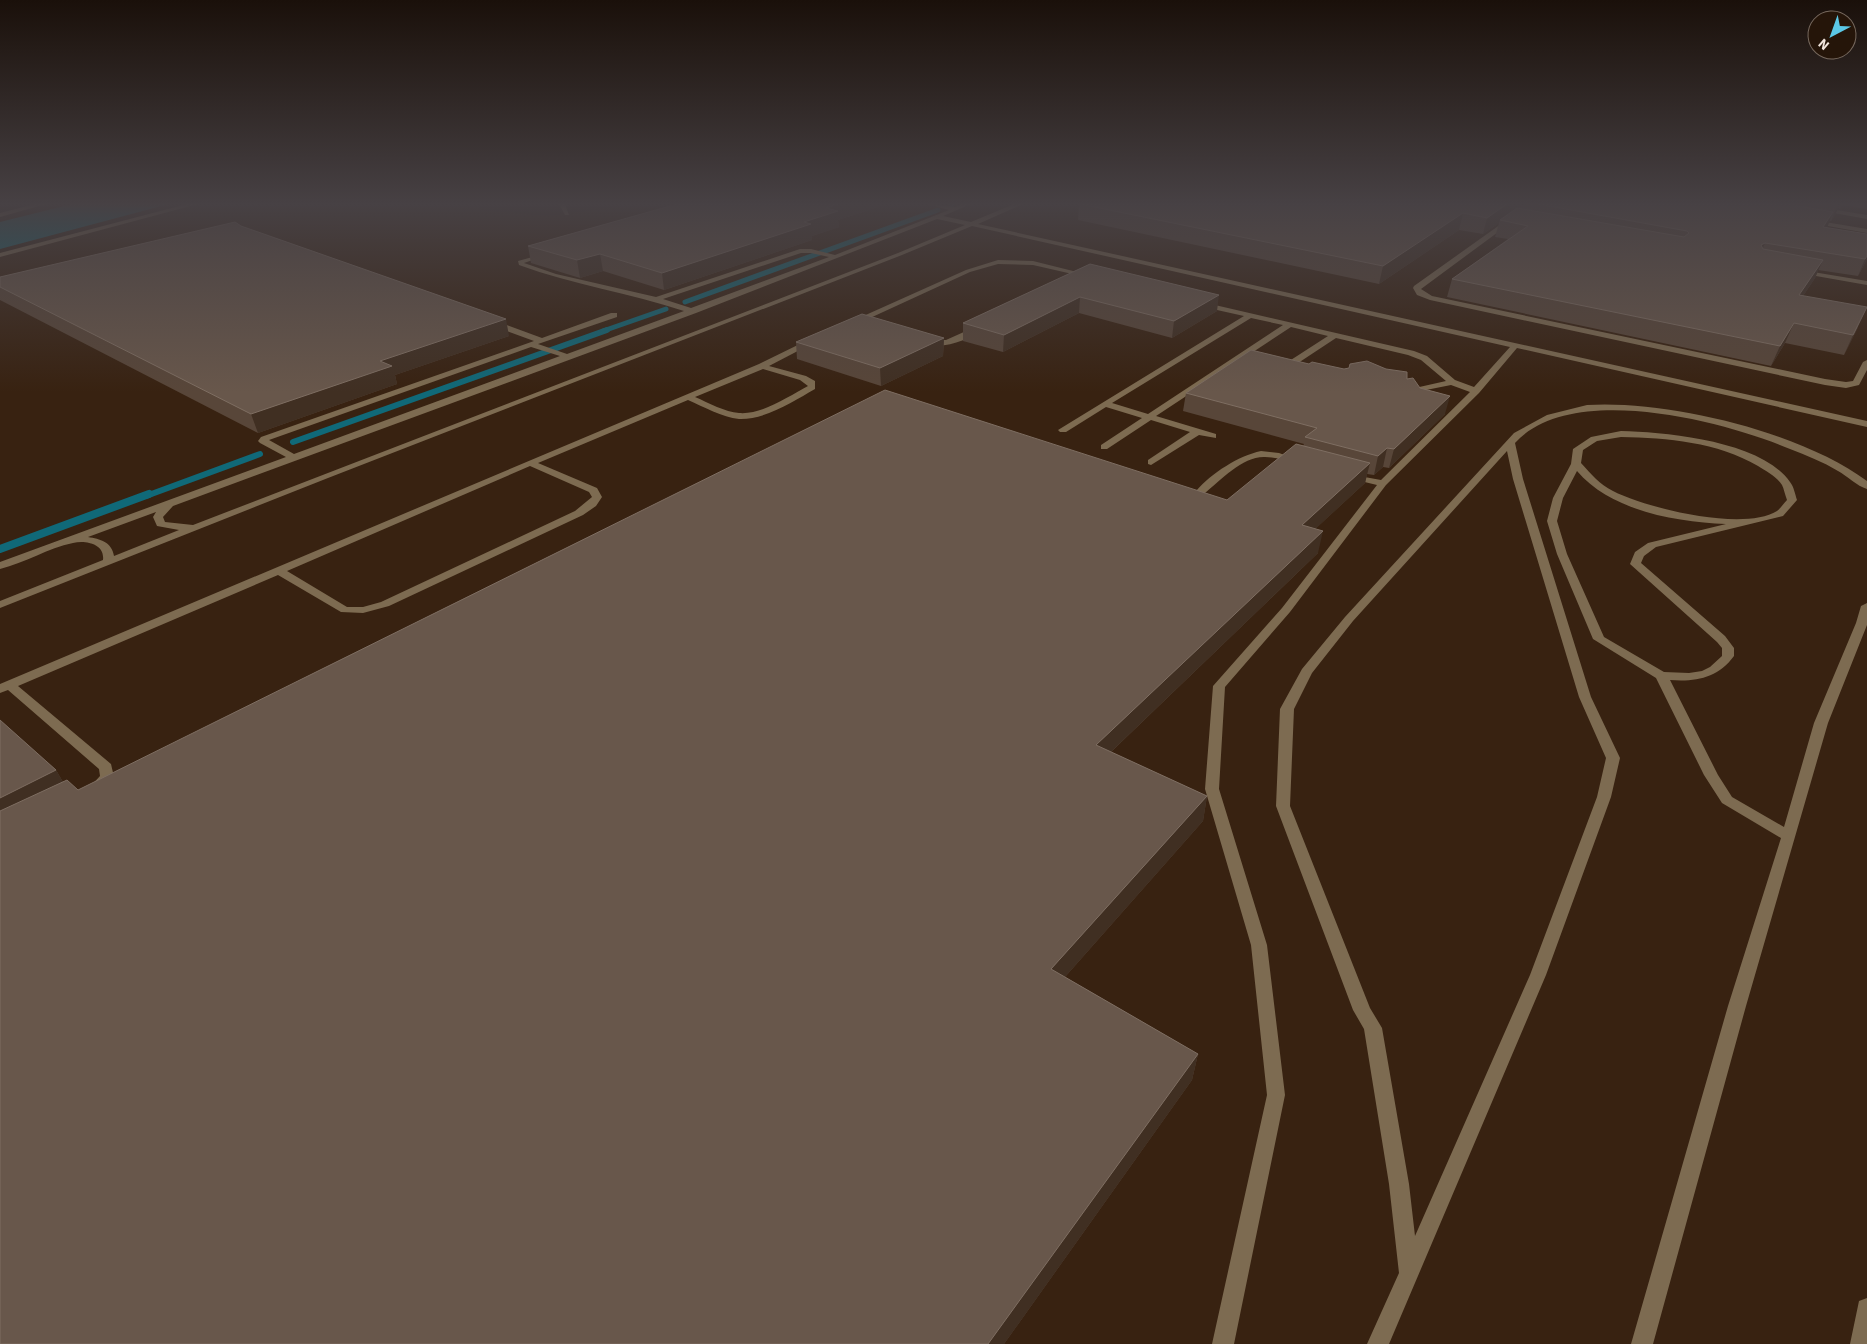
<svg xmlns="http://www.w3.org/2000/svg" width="1867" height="1344" font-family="'Source Sans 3',sans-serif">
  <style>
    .built { fill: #382211 }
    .water { fill: #106978 }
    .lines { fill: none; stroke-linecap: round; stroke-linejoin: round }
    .stream-far2 { stroke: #106978; stroke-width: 5 }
    .stream-far1 { stroke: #106978; stroke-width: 6 }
    .stream { stroke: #106978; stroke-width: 8 }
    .minor { fill: #7d6b51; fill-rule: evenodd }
    .wall { fill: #584639 }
    .shaded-wall { fill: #402f22 }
    .building { fill: #68574b; stroke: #7e6e62 }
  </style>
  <rect width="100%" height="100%" fill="#2f1e12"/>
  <path class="built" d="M190,204H471L484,210L547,216L638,204H1867V1344H0V257Z"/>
  <path class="water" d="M72,204H169L0,249V222Z"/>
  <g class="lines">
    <path class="stream-far2" d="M951,205L953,204
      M685,302L938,210
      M603,331L666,309"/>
    <path class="stream-far1" d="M293,442L607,330
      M146,496L260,454"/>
    <path class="stream" d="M0,549L149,494"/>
    <path class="minor" d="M35,204H46L0,217V213Z
      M187,204H198L0,257V253Z
      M559,204H565L569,215H565Z
      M927,204L955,207L962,204H971L943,216L971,222L1014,204H1023L978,224L1867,421V427L1517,348L1479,393L1386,485L1290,612L1225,687L1219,789L1267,945L1285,1095L1234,1344H1212L1267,1095L1251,945L1205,789L1213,686L1282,608L1377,485L1348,478V474L1381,480L1470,392L1451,385L1406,394V390L1446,381L1421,360L1408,355L1336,338L1286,371H1280V367L1328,336L1291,327L1156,416L1216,434V438L1199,435L1151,465L1148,464V460L1190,432L1151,420L1107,449H1101V445L1142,418L1106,407L1066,432H1060L1058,430L1244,316L1199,306V302H1202L1414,351L1427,356L1455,380L1474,387L1510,347L972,226L902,255L328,478L0,608V601L103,560C105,544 86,540 73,543C48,548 25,563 0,569V562L286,457L260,443L258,441L261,437L534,341L490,325V321H496L542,338L611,313H617V317L538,344L567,354L684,311C630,293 573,285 519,265L518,261L547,253V255L524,263L556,274L656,297L800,249H811L835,255L949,210ZM937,219L965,225L898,253L193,525L165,522L163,517L173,506L696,313ZM801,253H811L829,257L691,308L663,299ZM1251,318L1283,325L1148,414L1112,403ZM531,347L560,356L294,454L269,440ZM156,512L153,517L157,526L179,530L114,556C112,542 100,539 88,537Z
      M1529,204H1536L1421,289L1432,296L1825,379L1846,382L1853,381L1863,362L1867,360V370L1859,385L1846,388L1825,385L1430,300L1417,295L1413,288L1414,286Z
      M1784,204H1800L1867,215V219Z
      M1813,220L1867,229V233L1811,223Z
      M998,260L1033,261L1093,276L1090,278L1033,265L998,264L970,272L857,324L850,322L966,270Z
      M1801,270L1867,281V285L1799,273V271Z
      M975,327L982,329C969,340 939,352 923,342L927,340H946Z
      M808,340L815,342L769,366L806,376L815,381V389C794,401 765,420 739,419C722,417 704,407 688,400L538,463L597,488L602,497L596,506L583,515L389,606L363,613L341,612L278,575L18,686L111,764L114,777C109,785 101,794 91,791L89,788L100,776L99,769L8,690L0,693V684L759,364ZM763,369L800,380L808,386C789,396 762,415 739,413C725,412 709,403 695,397ZM530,466L589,492L592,497L575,511L381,602L363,607H347L287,571Z
      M1587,405C1669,400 1801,432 1867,481V489C1857,486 1847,476 1838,471C1823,462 1806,455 1790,449C1724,421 1571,381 1515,443L1523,479L1591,697L1620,758L1611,797L1546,975L1389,1344H1367L1399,1273L1389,1184L1364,1029L1353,1010L1276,806L1280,709L1302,669L1345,617L1514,433L1547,415ZM1507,451L1513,479L1579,697L1606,758L1597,797L1530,975L1415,1236L1409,1184L1382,1028L1370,1008L1290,806L1294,709L1312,673L1353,621Z
      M1621,431C1666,432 1762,441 1790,482C1794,487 1795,494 1797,500L1783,516L1656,547L1644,556L1641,563L1725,636L1734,648V656C1718,678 1696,682 1670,680L1718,775L1732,797L1784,827L1814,723L1856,623L1861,606L1867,603V625L1828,723L1746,1006L1653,1344H1631L1728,1006L1781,838L1722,803L1704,775L1656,678L1593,639L1557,554L1547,521L1553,498L1571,464L1573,449L1591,437ZM1621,437C1668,438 1717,442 1758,466C1766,471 1777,477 1782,485C1784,489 1785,495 1787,500C1784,503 1781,508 1777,511C1743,532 1646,508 1613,491C1599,484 1591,474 1581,463L1583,450L1597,441ZM1577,471C1611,511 1676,522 1726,524L1648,543L1635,552L1630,564L1717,642L1722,648V656L1710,667L1702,671L1689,673L1664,672L1604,637L1567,554L1557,521L1563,498Z
      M1261,451L1279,453L1301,461L1296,464C1286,461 1276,457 1265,457C1243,456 1221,480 1205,493L1201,494L1196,491C1212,473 1238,456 1261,451Z
      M1867,1298V1344H1850L1859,1301Z"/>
  </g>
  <path class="wall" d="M677,204H881V206L838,220L839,227L812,236V240L664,290L603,271L580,278L531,263L528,246Z
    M1079,204H1867V209L1842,205L1840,209L1838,208L1835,215L1831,221H1829L1827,227L1867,259L1858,276L1818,270L1815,278L1803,296L1858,327L1844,355L1785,343L1771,366L1447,297L1452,279L1508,239L1495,237L1499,223L1483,234L1459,230L1379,284L1078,220Z
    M241,226L509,336L395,375L397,384L258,433L0,300V277Z
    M1090,264L1217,311L1172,338L1079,313L1003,352L963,341V323Z
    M944,338L943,356L881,386L797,359L796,342Z
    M1309,364L1344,369L1349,368L1350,364L1407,379L1420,388L1445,414L1389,468L1383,467L1374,475L1367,474L1365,483L1315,529L1318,553L1111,752L1207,796L1203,821L1065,977L1198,1054L1192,1080L1004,1344H0L56,770L63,782L78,790L1227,500L1303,446L1304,444L1183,411L1186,393Z"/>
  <path class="shaded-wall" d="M838,204H881V206L838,220L839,227L812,236V240L664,290L662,273L804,222L826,208Z
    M1507,204H1524L1502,221L1500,220L1499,223L1483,234L1487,218Z
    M1838,204H1840L1835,215L1831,221Z
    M1833,212L1827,228L1823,227Z
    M1463,213L1459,230L1379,284L1383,266Z
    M1765,243L1758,260L1761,245Z
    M600,254L603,271L580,278L577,260Z
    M1867,256V259L1858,276L1865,259Z
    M1823,260L1815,278L1791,314L1799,295Z
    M1219,295L1217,311L1172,338L1174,321Z
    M1080,297L1079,313L1003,352L1004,335Z
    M1867,307L1858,327L1844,355L1853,335Z
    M506,319L509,336L395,375L397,384L258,433L251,414L380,361Z
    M1794,323L1785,343L1771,366L1780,346Z
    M944,338L943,356L881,386L880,368Z
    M1450,396L1445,414L1389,468L1394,449Z
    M1387,448L1383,467L1374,475L1378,456Z
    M1370,463L1365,483L1297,546L1302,525Z
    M1323,531L1318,553L1093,769L1096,745Z
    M56,770L70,794L0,830V798Z
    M1207,796L1203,821L1049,995L1051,969Z
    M1198,1054L1192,1080L1004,1344H988Z"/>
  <path class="building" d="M677,204H838L826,208L838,211L804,222L811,224L662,273L600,254L577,260L528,246Z
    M1080,204H1507L1487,218L1463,213L1383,266Z
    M1538,204H1787L1833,212L1823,227L1867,234V256L1865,259L1765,243L1761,245L1763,249L1823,260L1799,295L1867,307L1853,335L1794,323L1780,346L1452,279L1528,226L1500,220L1517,208L1684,237L1689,233L1687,231Z
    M235,222L241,226L506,319L380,361L392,366L251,414L0,287V277Z
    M1090,264L1219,295L1174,321L1080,297L1004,335L963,323Z
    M862,314L944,338L880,368L796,342Z
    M1251,350L1309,364L1312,362L1344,369L1349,368L1350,364L1367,361L1386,369L1407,372V379L1413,378L1420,388L1450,396L1394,449L1387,448L1378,456L1305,437L1317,428L1186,393Z
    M885,390L1227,500L1296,444L1370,463L1302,525L1323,531L1096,745L1207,796L1051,969L1198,1054L988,1344H0V811L67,780L78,790Z
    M0,720L56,770L0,798Z"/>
  <linearGradient id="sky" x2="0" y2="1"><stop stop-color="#1a100a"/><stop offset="0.52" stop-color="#474144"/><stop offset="1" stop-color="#474144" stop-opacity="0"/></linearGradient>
  <rect width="1867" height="392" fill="url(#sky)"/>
  <g transform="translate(1832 35) rotate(221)"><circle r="24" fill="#251509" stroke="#77695e"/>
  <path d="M0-4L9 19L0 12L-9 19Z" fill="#5bc8e6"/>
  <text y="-8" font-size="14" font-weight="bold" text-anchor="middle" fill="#f2e6de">N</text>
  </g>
</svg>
